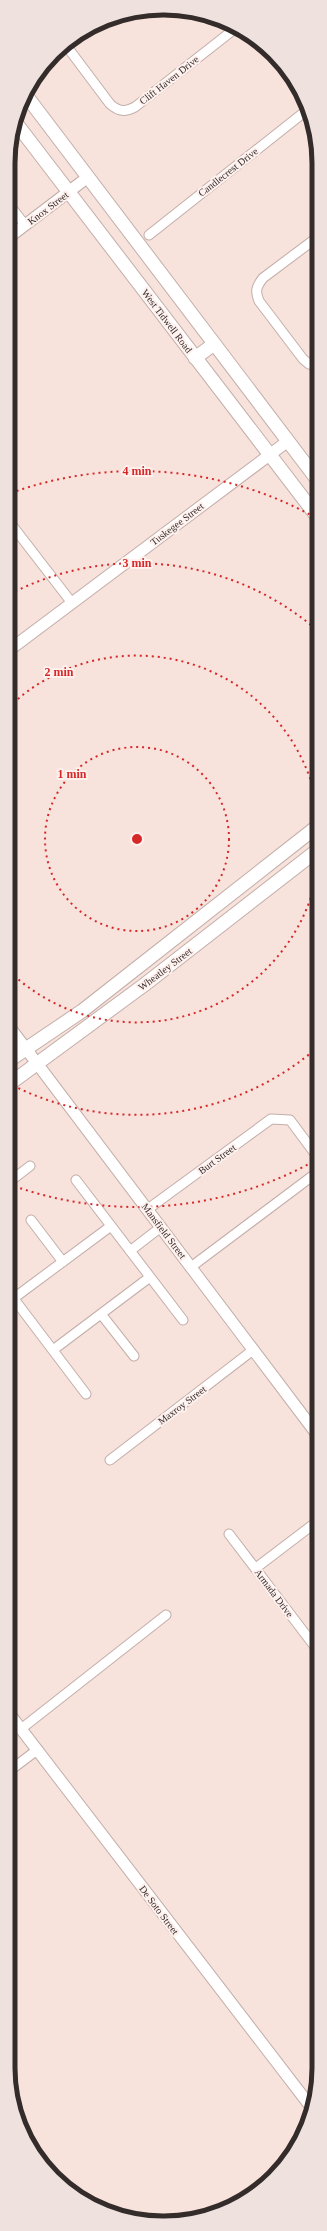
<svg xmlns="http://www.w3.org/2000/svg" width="327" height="2231" font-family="Georgia,serif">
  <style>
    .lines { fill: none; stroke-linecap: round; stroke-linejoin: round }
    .minor-casing { stroke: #c3aea9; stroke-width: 11 }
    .tertiary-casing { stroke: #c3aea9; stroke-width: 13 }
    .secondary-casing { stroke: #c3aea9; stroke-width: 15 }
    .minor { stroke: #fff; stroke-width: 9 }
    .tertiary { stroke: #fff; stroke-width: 11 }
    .secondary { stroke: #fff; stroke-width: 13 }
    .ring { fill: none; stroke: #d62828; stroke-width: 2; stroke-dasharray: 2 4 }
    .labels { text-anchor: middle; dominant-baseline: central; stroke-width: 4; stroke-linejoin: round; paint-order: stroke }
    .street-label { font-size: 10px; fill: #342c2a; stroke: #fef1ee }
    .rim { fill: none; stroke: #342c2a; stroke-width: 5 }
    .centre { fill: #d62828; stroke: #fef1ee; stroke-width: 2 }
    .ring-label { font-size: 12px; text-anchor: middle; font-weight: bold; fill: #d62828; stroke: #fef1ee; stroke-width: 4; stroke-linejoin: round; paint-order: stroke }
  </style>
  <rect width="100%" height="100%" fill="#f8e2dc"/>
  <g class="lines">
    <g class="minor-casing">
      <path id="minor" d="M65,44L110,104C119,112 125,112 135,107L237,27
        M8,203L25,225
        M149,235L307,110
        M319,236L263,278C256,287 255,291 259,301L303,359L309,364L319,365
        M8,520L72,603
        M76,1180L183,1320
        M8,1183L30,1166
        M148,1209L271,1119L290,1120L319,1159
        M31,1220L63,1262
        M130,1251L161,1227
        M191,1267L319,1171
        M8,1291L86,1394
        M14,1298L111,1226
        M101,1314L134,1356
        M53,1350L150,1277
        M110,1460L253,1350
        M229,1534L319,1652
        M256,1568L319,1520
        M21,1729L166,1615
        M8,1772L37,1750"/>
    </g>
    <g class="tertiary-casing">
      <path id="tertiary" d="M8,238L88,177
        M8,651L288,441
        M8,1025L319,1437
        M8,1712L311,2107"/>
    </g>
    <g class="secondary-casing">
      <path id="secondary" d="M25,94L319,482
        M16,123L319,519
        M195,358L214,344
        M8,1061L82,1011L319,825
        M8,1085L144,985L319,849"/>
    </g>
    <use href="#minor" class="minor"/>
    <use href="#tertiary" class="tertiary"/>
    <use href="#secondary" class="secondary"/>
  </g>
  <g class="ring">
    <circle cx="137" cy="839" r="92"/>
    <path d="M318 869A184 184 0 0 1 9 971M9 707A184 184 0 0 1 318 809"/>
    <path d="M318 1047A276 276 0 0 1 10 1084M10 594A276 276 0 0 1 318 631"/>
    <path d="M318 1159A368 368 0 0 1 11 1185M11 493A368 368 0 0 1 318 519"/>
  </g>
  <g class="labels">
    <g class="street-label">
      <text transform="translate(169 80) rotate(-38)">Clift Haven Drive</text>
      <text transform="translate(228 172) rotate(-38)">Candlecrest Drive</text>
      <text transform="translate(48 208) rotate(-37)">Knox Street</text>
      <text transform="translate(167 321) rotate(53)">West Tidwell Road</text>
      <text transform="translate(177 524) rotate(-37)">Tuskegee Street</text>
      <text transform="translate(165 969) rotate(-37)">Wheatley Street</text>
      <text transform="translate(217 1159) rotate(-36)">Burt Street</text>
      <text transform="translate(164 1231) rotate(53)">Mansfield Street</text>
      <text transform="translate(182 1405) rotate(-37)">Maxroy Street</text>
      <text transform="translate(274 1593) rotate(53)">Armada Drive</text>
      <text transform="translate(159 1910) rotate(53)">De Soto Street</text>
    </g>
  </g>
  <path d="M0 0H327V2231H0ZM163 15H164A148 148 0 0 1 312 163V2068A148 148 0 0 1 164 2216H163A148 148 0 0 1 15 2068V163A148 148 0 0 1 163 15Z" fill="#eee1de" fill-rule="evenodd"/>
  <path class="rim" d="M163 15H164A148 148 0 0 1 312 163V2068A148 148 0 0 1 164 2216H163A148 148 0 0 1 15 2068V163A148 148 0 0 1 163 15Z"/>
  <circle cx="137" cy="839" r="6" class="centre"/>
  <g class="ring-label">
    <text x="137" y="475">4 min</text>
    <text x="137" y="567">3 min</text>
    <text x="59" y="676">2 min</text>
    <text x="72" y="778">1 min</text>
  </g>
</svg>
